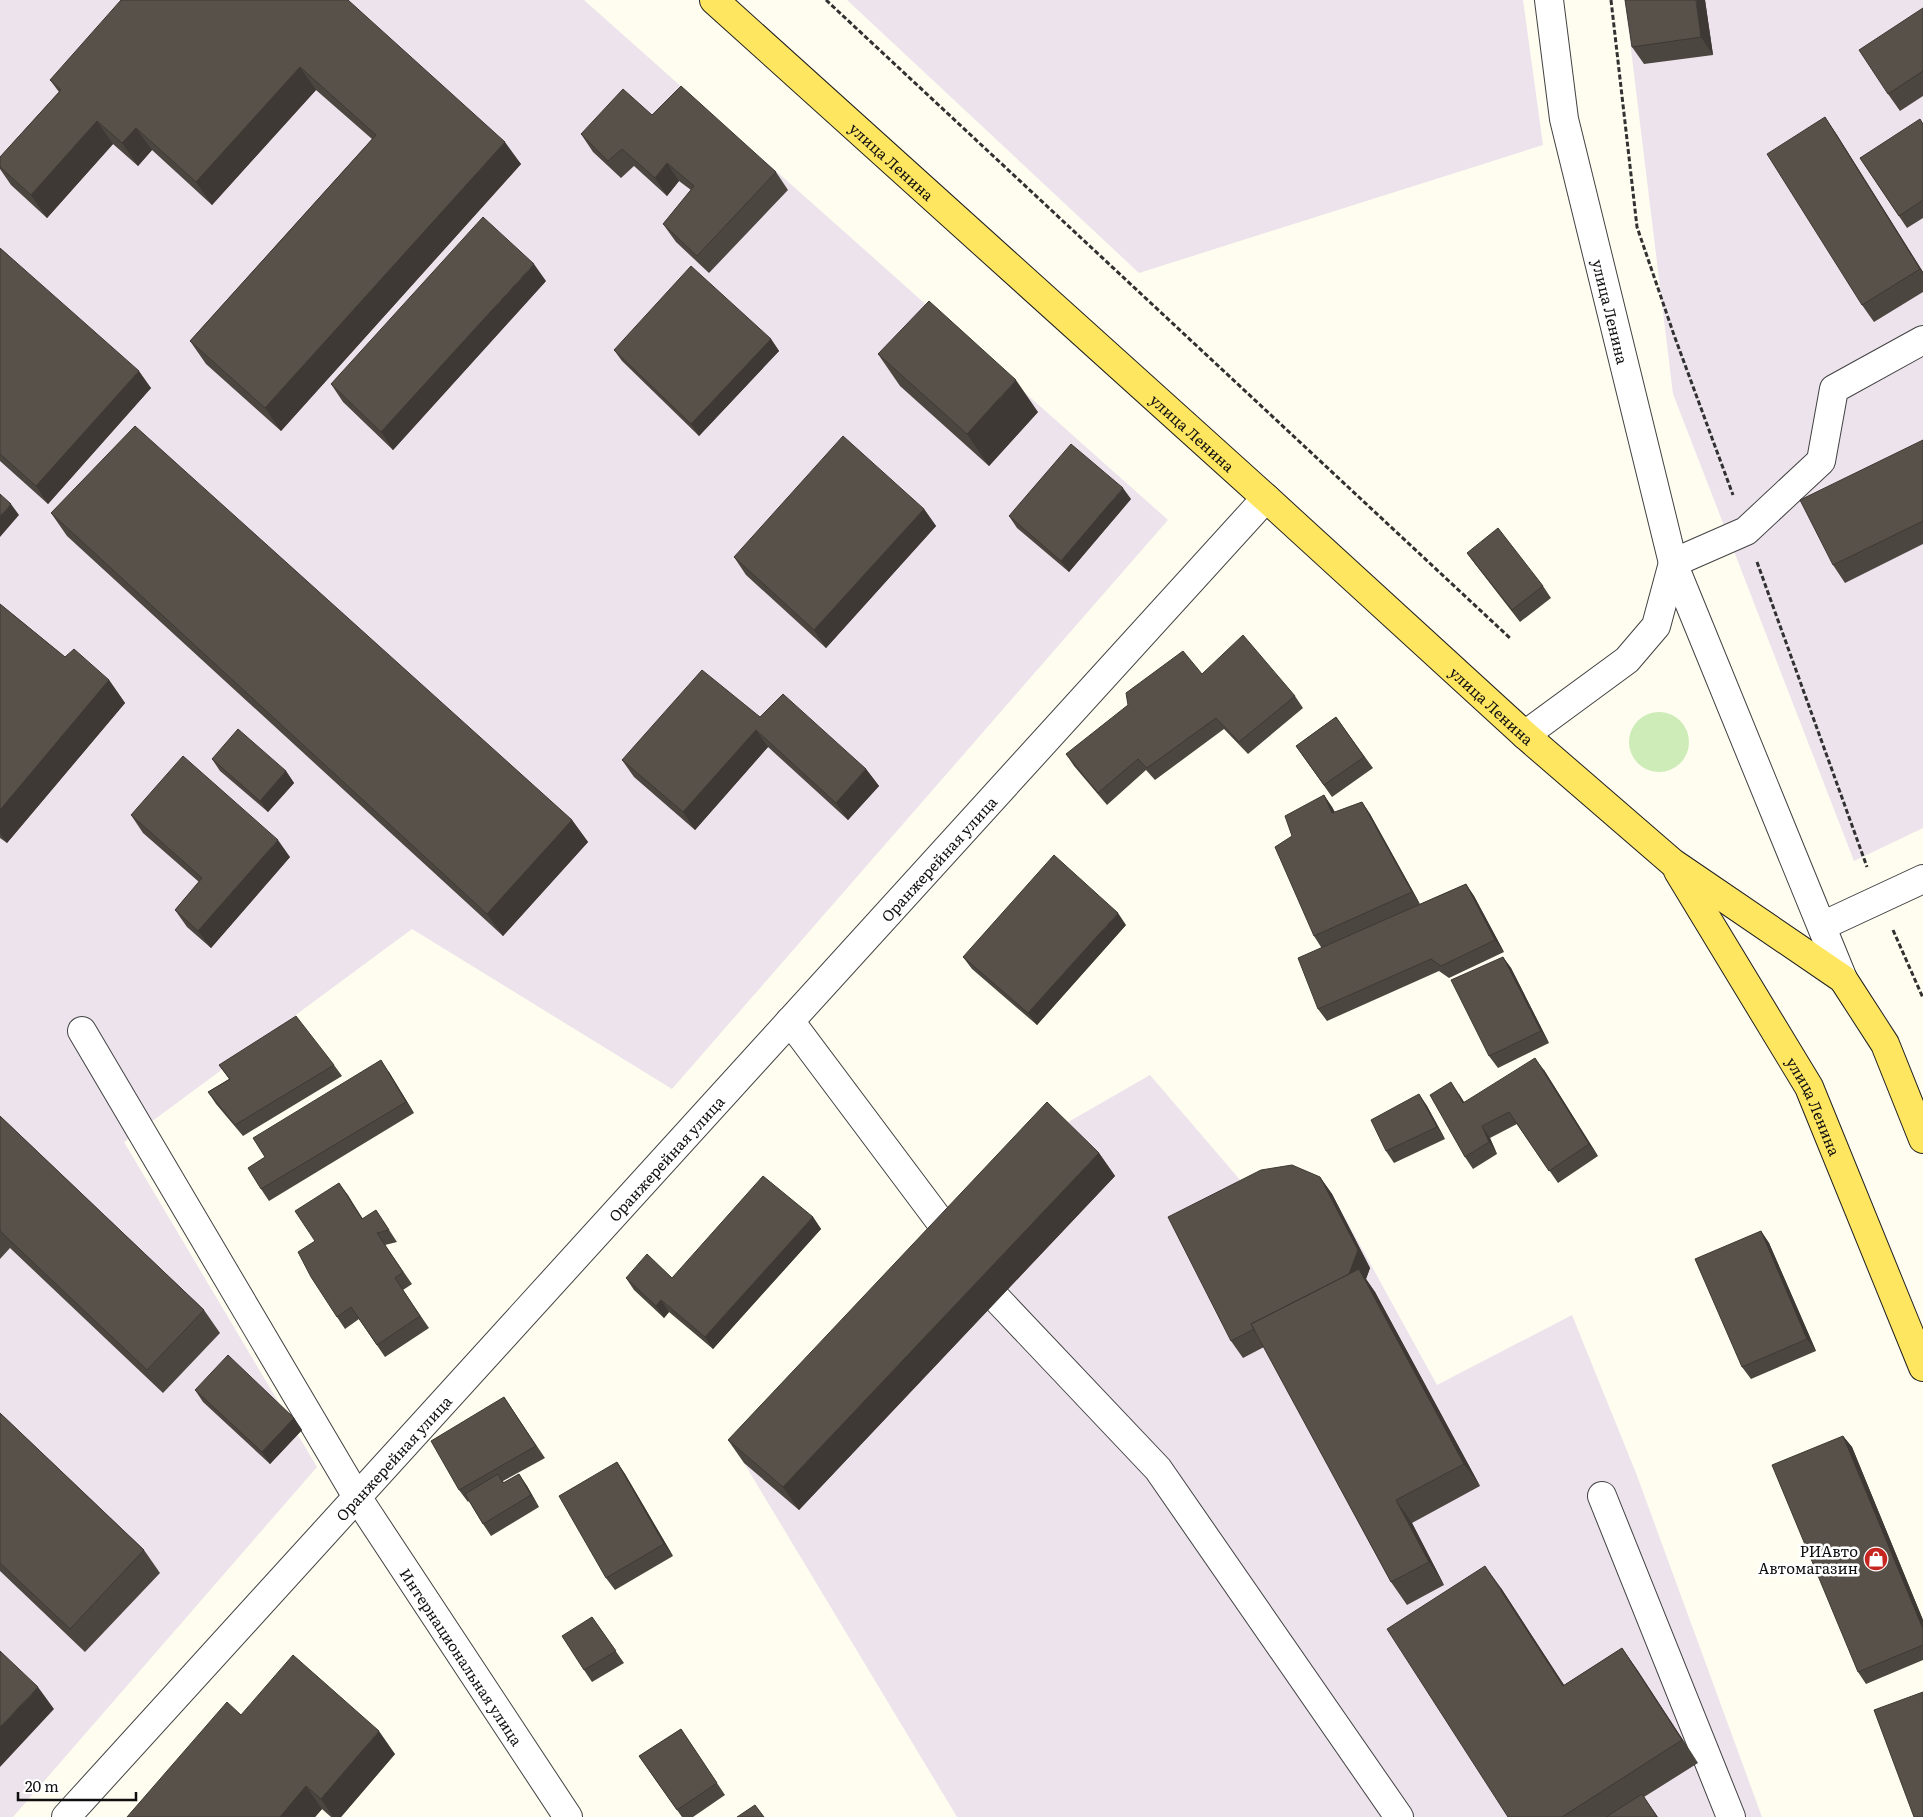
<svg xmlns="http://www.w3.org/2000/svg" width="1923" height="1817" font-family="Literata,serif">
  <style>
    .industrial { fill: #ede3ed }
    .green { fill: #ceecb7 }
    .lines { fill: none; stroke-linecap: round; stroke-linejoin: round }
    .minor-casing { stroke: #424242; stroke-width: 30 }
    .major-casing { stroke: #202020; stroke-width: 30 }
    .path { stroke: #313131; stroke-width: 3; stroke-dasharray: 5 2.5; stroke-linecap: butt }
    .minor { stroke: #fff; stroke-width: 28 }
    .major { stroke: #fee661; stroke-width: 28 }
    .wall { fill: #4c4640 }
    .shaded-wall { fill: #3e3934 }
    .building { fill: #58514a; stroke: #3e3934 }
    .labels { text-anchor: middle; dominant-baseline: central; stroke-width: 5; stroke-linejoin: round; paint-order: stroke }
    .street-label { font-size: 15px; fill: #0f0f0f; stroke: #fff }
    .poi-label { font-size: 15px; fill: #0f0f0f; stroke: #fff; text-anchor: end }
  </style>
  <rect width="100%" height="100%" fill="#fffdf0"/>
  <path class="industrial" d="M0,0H584L1168,520L672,1089L412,929L124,1142L317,1467L13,1817H0Z
    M847,0H1523L1543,145L1139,273Z
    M1625,0H1923V828L1854,861L1673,394Z
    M1150,1075L1241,1181L1332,1194L1437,1385L1572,1315L1636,1473L1762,1817H957L744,1463L1063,1125Z"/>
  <path class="green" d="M1629 742a30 30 0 1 1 60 0a30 30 0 1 1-60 0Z"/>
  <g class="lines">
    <g class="minor-casing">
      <g id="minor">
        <path id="s1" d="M1549,0L1564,119L1673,563L1843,979"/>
        <path d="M1673,563L1746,531L1821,461L1834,389L1923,340"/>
        <path d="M1525,735L1627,660L1656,626L1673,563"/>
        <path d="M1822,926L1923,879"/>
        <path d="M790,1021L954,1240"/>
        <path id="s2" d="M82,1031L357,1497L568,1817"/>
        <path d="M998,1300L1158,1469L1399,1817"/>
        <path d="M1602,1496L1731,1817"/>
        <path id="s3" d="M66,1817L1266,498"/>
      </g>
    </g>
    <g class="major-casing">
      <g id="major">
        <path id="s4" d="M714,0L1266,498L1525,735L1673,863L1843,979L1885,1044L1923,1139"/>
        <path id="s5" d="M1678,871L1809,1087L1923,1367"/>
      </g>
    </g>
    <path class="path" d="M826,0L1511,639
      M1611,0L1637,227L1674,335L1733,495
      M1757,562L1867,867
      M1893,930L1923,998"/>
    <use href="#minor" class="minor"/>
    <use href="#major" class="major"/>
  </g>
  <path class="wall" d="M348,0L521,164L281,431L206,364L190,341L372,139L316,90L212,205L152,150L138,166L113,144L47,218L11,185L0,169V157L59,92L50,80Z
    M1705,0L1713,55L1644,64L1632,47Z
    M1923,8V96L1900,111L1888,94Z
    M652,115L776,172L788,190L709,273L676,242L663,224L691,190L679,181L667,196L634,166L621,178L593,152L581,134Z
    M1825,117L1837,135L1923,272V292L1874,322L1862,305Z
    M1923,124V218L1907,228L1860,158Z
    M0,248L151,388L48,504L0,461Z
    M546,281L393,450L343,402L331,384Z
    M771,339L779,351L699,436L622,361L614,350Z
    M878,354L1038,412L989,466L900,386Z
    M1923,440V544L1845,583L1833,565Z
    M1131,499L1069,572L1017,528L1009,516Z
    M924,509L936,526L826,648L746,575L734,557Z
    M51,513L572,820L588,842L503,936L67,536Z
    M1467,553L1543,586L1551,598L1520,622L1475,564Z
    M0,604L65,657L109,680L125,703L7,843L0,838Z
    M1202,674L1295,696L1303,708L1248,754L1224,729L1155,780L1146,770L1107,805L1074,766L1066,754Z
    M760,717L866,769L879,786L848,820L768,747L695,830L634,777L622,760Z
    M1336,717L1373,768L1332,797L1296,746Z
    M212,759L286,771L294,783L268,812L220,771Z
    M1324,795L1332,807L1335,812L1362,802L1370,814L1420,904L1466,884L1474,896L1504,952L1449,978L1439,971L1327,1021L1318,1009L1321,947L1314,936L1292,836Z
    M131,815L290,857L211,948L187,927L175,910L199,882L143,833Z
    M1126,925L1037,1025L972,969L963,957Z
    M1503,957L1511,968L1549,1043L1498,1068L1489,1056Z
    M219,1065H334L342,1076L243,1136L216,1104L208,1092L229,1079Z
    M1544,1070L1598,1156L1558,1183L1517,1124L1490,1138L1497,1154L1473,1169L1465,1157L1459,1094L1464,1102Z
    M389,1072L414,1113L269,1201L261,1189L265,1157Z
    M1419,1094L1427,1106L1445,1139L1394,1163L1386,1151Z
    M0,1116L204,1310L220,1333L163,1393L10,1248L0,1259Z
    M1099,1153L1115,1176L799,1510L744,1463L728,1440Z
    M1320,1177L1332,1194L1370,1268L1366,1279L1375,1292L1480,1486L1412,1523L1444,1585L1407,1605L1391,1582L1264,1347L1243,1358L1231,1341Z
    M339,1183L363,1219L384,1222L397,1242L385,1245L412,1284L403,1290L429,1328L385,1357L359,1319L345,1329L337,1317L315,1241Z
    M813,1217L821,1229L713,1349L669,1312L664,1318L634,1290L626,1278H672Z
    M1761,1231L1769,1243L1816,1351L1751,1379L1742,1367Z
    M195,1390L294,1418L302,1430L270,1464L203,1402Z
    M504,1397L545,1458L503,1481L504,1483L519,1474L527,1486L539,1507L491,1536L483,1524L469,1501L468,1502L459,1490Z
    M0,1413L144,1550L160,1573L85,1652L0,1571Z
    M1843,1436L1852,1447L1923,1620V1660L1866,1684L1858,1672Z
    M617,1462L625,1474L673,1556L615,1590L606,1578Z
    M1501,1588L1564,1685L1622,1648L1638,1671L1698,1763L1644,1797L1658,1817H1508Z
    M592,1617L624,1663L592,1682L584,1670Z
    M241,1715L395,1754L341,1817H331L322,1809L315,1817H127Z
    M681,1729L725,1795L693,1817H682L639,1756Z"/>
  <path class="shaded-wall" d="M1696,0H1705L1713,55L1701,37Z
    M300,67L316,90L212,205L196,182Z
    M1825,117L1837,135L1923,272V274Z
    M97,121L113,144L47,218L31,195Z
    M136,128L152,150L138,166L122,143Z
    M505,142L521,164L281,431L265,408Z
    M667,163L679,181L667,196L655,178Z
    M534,264L546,281L393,450L381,432Z
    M771,339L779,351L699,436L691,424Z
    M139,371L151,388L48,504L36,486Z
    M1016,380L1038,412L989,466L967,434Z
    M1123,488L1131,499L1069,572L1061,561Z
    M11,504L19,515L0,537V516Z
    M924,509L936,526L826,648L814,630Z
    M109,680L125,703L7,843L0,833V810Z
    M756,730L768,747L695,830L683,812Z
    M866,769L879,786L848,820L836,803Z
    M286,771L294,783L268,812L260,801Z
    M1324,795L1332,807L1340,825L1332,813Z
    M1362,802L1370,814L1420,904L1412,892Z
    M572,820L588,842L503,936L487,914Z
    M278,840L290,857L211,948L198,931Z
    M1466,884L1474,896L1504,952L1495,940Z
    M1118,913L1126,925L1037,1025L1028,1013Z
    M1503,957L1511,968L1549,1043L1541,1031Z
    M1535,1058L1544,1070L1598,1156L1589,1144Z
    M381,1060L389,1072L414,1113L406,1102Z
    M1451,1082L1459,1094L1472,1115L1463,1103Z
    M1419,1094L1427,1106L1445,1139L1437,1127Z
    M1482,1126L1490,1138L1497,1154L1489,1142Z
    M1099,1153L1115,1176L799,1510L783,1487Z
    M1320,1177L1332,1194L1370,1268L1366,1279L1375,1292L1480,1486L1464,1464L1357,1301Z
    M339,1183L348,1195L370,1231L362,1219Z
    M813,1217L821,1229L713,1349L705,1337Z
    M1761,1231L1769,1243L1816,1351L1807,1339Z
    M661,1300L669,1312L664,1318L656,1306Z
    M294,1418L302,1430L270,1464L262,1452Z
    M1843,1436L1852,1447L1923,1620V1629Z
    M617,1462L625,1474L673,1556L664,1544Z
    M519,1474L527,1486L539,1507L531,1495Z
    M1396,1500L1412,1523L1444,1585L1429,1562Z
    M1485,1566L1501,1588L1579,1708L1563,1686Z
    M1622,1648L1638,1671L1698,1763L1682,1740Z
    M38,1687L54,1709L0,1767V1727Z
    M379,1731L395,1754L341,1817H333L321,1799Z
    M306,1786L322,1809L315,1817H280Z"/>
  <path class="building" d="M121,0H348L505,142L265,408L190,341L376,135L300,67L196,182L136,128L122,143L97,121L31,195L0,167V157L61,90L50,80Z
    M1625,0H1696L1701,37L1632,47Z
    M1923,8V71L1888,94L1859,50Z
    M681,86L776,172L697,256L663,224L694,186L667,163L655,178L622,149L608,161L581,134L623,89L652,115Z
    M1825,117L1920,269L1862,305L1767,154Z
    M1920,119L1923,124V200L1899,216L1860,158Z
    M483,217L534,264L381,432L331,384Z
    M0,248L139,371L36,486L0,454Z
    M691,266L771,339L691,424L614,350Z
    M929,301L1016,380L967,434L878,354Z
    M135,426L572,820L487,914L51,513Z
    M843,436L924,509L814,630L734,557Z
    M1923,440V521L1833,565L1800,500Z
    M1071,444L1123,488L1061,561L1009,516Z
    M0,494L11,504L0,516Z
    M1498,528L1543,586L1512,610L1467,553Z
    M0,604L65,657L74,649L109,680L0,810Z
    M1243,635L1295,696L1239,742L1216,718L1147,768L1138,759L1098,793L1066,754L1128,705L1126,693L1183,651L1202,674Z
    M702,670L760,717L783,694L866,769L836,803L756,730L683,812L622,760Z
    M1336,717L1364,757L1324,785L1296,746Z
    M238,729L286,771L260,801L212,759Z
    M183,756L278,840L198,931L175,910L202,878L131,815Z
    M1324,795L1332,813L1362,802L1412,892L1314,936L1275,847L1292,836L1285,816Z
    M1054,855L1118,913L1028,1013L963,957Z
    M1466,884L1495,940L1441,966L1431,959L1318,1009L1298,958Z
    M1503,957L1541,1031L1489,1056L1451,980Z
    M296,1016L334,1065L235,1125L208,1092L230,1079L219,1065Z
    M1535,1058L1589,1144L1549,1171L1509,1112L1482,1126L1489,1142L1465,1157L1430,1095L1451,1082L1463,1103Z
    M381,1060L406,1102L261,1189L248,1168L265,1157L253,1138Z
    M1419,1094L1437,1127L1386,1151L1371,1120Z
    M1047,1102L1099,1153L783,1487L728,1440Z
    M0,1116L204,1310L147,1370L0,1231Z
    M1292,1165L1320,1177L1358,1250L1349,1274L1251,1324L1254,1329L1231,1341L1168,1217L1261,1170Z
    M763,1176L813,1217L705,1337L661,1300L656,1306L626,1278L647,1254L672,1278Z
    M339,1183L362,1219L376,1210L389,1230L377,1233L403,1272L395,1278L420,1316L377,1345L351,1307L337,1317L311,1277L298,1252L315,1241L295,1211Z
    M1761,1231L1807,1339L1742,1367L1695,1259Z
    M1359,1269L1464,1464L1396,1500L1429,1562L1391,1582L1251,1324Z
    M228,1355L294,1418L262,1452L195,1390Z
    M504,1397L536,1446L459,1490L431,1441Z
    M0,1413L144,1550L70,1629L0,1563Z
    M1843,1436L1923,1629V1645L1858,1672L1772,1465Z
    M617,1462L664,1544L606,1578L559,1496Z
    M498,1474L503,1483L519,1474L531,1495L483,1524L465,1494Z
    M1485,1566L1563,1686L1622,1648L1682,1740L1562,1817H1508L1387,1629Z
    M592,1617L616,1651L584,1670L562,1636Z
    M0,1651L38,1687L0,1727Z
    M293,1655L379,1731L321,1799L306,1786L280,1817H127L227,1702L241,1715Z
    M1923,1692V1817H1914L1874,1710Z
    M681,1729L717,1783L677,1810L639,1756Z
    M1642,1794L1657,1817H1606Z
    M755,1805L764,1817H737Z"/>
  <defs>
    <g id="shop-disc" transform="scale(1.25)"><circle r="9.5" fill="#c6261f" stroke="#fff"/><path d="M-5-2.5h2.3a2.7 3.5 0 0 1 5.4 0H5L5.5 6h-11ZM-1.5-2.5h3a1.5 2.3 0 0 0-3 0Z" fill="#fff"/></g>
  </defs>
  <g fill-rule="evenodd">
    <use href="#shop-disc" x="1876" y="1559"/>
  </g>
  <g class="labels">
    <g class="street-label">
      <text stroke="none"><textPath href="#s4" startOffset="240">улица Ленина</textPath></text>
      <text stroke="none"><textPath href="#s1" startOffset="318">улица Ленина</textPath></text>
      <text stroke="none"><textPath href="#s4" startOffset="645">улица Ленина</textPath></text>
      <text stroke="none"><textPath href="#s4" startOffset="1050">улица Ленина</textPath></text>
      <text stroke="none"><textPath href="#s3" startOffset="1296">Оранжерейная улица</textPath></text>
      <text stroke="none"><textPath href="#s5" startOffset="272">улица Ленина</textPath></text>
      <text stroke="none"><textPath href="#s3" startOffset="891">Оранжерейная улица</textPath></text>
      <text stroke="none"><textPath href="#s3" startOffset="486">Оранжерейная улица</textPath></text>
      <text stroke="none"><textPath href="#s2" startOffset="732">Интернациональная улица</textPath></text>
    </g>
    <g class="poi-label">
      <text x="1858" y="1550">РИАвто<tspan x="1858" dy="17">Автомагазин</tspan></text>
    </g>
  </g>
  <path d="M18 1792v8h118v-8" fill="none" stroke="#0f0f0f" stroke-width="2.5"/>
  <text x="25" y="1792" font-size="15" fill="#0f0f0f" stroke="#ffffff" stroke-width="4" paint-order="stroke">20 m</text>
</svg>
